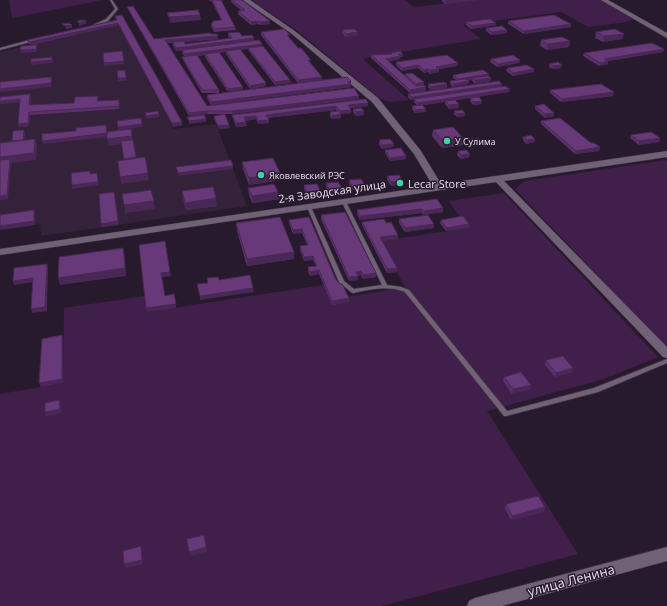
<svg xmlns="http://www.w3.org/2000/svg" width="667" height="606" font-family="'Open Sans',sans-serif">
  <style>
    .built { fill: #34223a }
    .green { fill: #401f4b }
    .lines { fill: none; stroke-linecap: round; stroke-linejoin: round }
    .lane-casing { stroke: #413545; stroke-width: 1.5 }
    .street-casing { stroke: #413545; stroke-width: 1 }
    .lane { fill: #716177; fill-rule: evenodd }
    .street { fill: #716177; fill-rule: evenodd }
    .wall { fill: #593168 }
    .shaded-wall { fill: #492855 }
    .building { fill: #683979; stroke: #492855 }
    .poi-dot { fill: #3dd4a3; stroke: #281a2d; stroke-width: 1.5 }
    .labels { text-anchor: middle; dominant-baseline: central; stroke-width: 3; stroke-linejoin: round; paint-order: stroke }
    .far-poi-label { font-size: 9px; fill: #e9e0ed; stroke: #281a2d; text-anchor: start }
    .poi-label { font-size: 11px; fill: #e9e0ed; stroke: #281a2d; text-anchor: start }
    .street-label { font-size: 11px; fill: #e9e0ed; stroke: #281a2d }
    .near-street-label { font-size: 13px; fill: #e9e0ed; stroke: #281a2d }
  </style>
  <rect width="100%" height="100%" fill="#281a2d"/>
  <path class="built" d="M119,25L173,129L216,124L247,206L41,236L40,224L0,230V52Z"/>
  <path class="green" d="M9,0H103L12,18Z
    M251,0H404L414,7L478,0H600L632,19L627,22L588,27L561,12L463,25L481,39L365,58L364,60L409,100L390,102L380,99L299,32Z
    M667,160V348L515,189L525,181Z
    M504,193L658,357L604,379L487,411L578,554L382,606H0V394L63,383L64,308L145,296L147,312L323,285L346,297L405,287L380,241L468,228L449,201Z"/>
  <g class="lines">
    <g class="lane-casing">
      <path id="lane" d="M110,0H112L118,9L108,21L95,27H93V25L106,19L115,9Z
        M33,39H34V41L0,50V48Z
        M342,201H344L346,202L387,285L401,287L409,290L507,411L594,388L667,359V363L598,392L506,416H504L405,292C388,285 371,289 353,293L351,292L339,282L307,207V206H311V207L344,281L354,289L382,285L342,202Z"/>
    </g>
    <g class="street-casing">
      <path id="street" d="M243,0H250L296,32L378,98L421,151L441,184L667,151V157L504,181L667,347V358L663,357L496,182L0,255V249L433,186L414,154L372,102L292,34Z
        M601,0H608L667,33V38Z
        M667,547V561L502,606H467L469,601L475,598Z"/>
    </g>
    <use href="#lane" class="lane"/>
    <use href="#street" class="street"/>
  </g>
  <path class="wall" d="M209,0H221L235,27L236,30L214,32L211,26V23H213V21L221,20L212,2Z
    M231,0H242L270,21V24L260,25L258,24L251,25L238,14V11H242L231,2Z
    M442,0H478L445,4L442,1Z
    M127,7L154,39L211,34L218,36V39L184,42L185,44L230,38L228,36V33L242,36L254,41L262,47L290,80L291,83L275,85L249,51L248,49L240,50L266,86L250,89L226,54V52L219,53L243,90L228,92L205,57V55L197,56L219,90V93H202L183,60L182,57H185L182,53V50L198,48L176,51L173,45V43H167L207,106L359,99L232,114H208L189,116L128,9Z
    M115,16L182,122V125L173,127L119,25L31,45L28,43L27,40L116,20Z
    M508,21L571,27L524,34L508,24Z
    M466,22L496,25L471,29L466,25Z
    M486,28L507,30V33L491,35L486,31Z
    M342,30L358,35L346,37L342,33Z
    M261,32L290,38H289L311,63H310L322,77V80L351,81V87L211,105L207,98V95L298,83L261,35Z
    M596,32L624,34L622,39L603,42L595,38Z
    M541,40L570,41L569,47L547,50L540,46Z
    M664,49L663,52L608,61V64L599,66L583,56L584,53Z
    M391,53L403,57H400V59L388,62L405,76V74L424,82V85L426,91L410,93L371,58V55L391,54Z
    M491,59L520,60L519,63L497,67L490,62Z
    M396,62L457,66L439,69V72L430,74L428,72L424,73L418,68L402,71L396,65Z
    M549,64L561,68L553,69L549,67Z
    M507,68L534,72L513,76L506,71Z
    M453,75L488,76L491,78L490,81L475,84L472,81V80H468L469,81L468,84L453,87L450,84V81L456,80L453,78Z
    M428,84L447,88L431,90L428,87Z
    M502,86L509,92L455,100L459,108L449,109L445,104V102L423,105L426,112L415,113L412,109V106L417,105L414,102V100H411L408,97V94Z
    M550,90L613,96L561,102L550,93Z
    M0,97L31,98L30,105L74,103L98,99V101L120,103L119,109L30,115L29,126L19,127L18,124L20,102L0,104Z
    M470,98L482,101V104L473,105L470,101Z
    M368,103V106L350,108L351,113L340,114L341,118L332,119L330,116V112L338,111L336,110L268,118L269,120V123L258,124L256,119L245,121L247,126L236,127L232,115Z
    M535,106L554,113V116L545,118L535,109Z
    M353,109L364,111V115L356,116L353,112Z
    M454,111L465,113V116L457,117L454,114Z
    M214,116L230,128L219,129L214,119Z
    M541,121L600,147L599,151L575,154L541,124Z
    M433,130L463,145L442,148L432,136Z
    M631,135L660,138L659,142L639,145L630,138Z
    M523,137L535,142L526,144L523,140Z
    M470,139L482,142L481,145L473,146L469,143Z
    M379,140L394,144L393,147L382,149L379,144Z
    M385,150L406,156V159L390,161L385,153Z
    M458,151L469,157L461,159L457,155Z
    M242,162L280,173V180L249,185L243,169Z
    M387,176L403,181V184L391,186L387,180Z
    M349,180L365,185V189L352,190L349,184Z
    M326,183L341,191L329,193L326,187Z
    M304,185L320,190V194L307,195L304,189Z
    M248,188L278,192L279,199L252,203L249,195Z
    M182,191L217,206L186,210L183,199Z
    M443,208V212L423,215L422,213L360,220L357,214V210Z
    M321,215L376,273V277L363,279L361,275L358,276V280L349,281L321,219Z
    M309,217L336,280L349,298V302L332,305L319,274L310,276L308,271V267L316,266L313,260L304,261L300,250V246L307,245L302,233L293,234L289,223V220Z
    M399,219L434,228L405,232L399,223Z
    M441,220L469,224V228L446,231L440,223Z
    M362,222L386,223L398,239L382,241L397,268V272L387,273L362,225Z
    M236,223L294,252V259L247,266L237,231Z
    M546,360L572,372L555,377L545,365Z
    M504,377L531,385L530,389L512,394L503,381Z
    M506,504L544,512L511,520L505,508Z"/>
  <path class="shaded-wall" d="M455,0H478L445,4L446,1Z
    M200,15L201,20L170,23L169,17Z
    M86,21V24L79,26V23Z
    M258,21V24L251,25V22Z
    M270,21V24L260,25V22Z
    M118,23L119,25L31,45L30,42Z
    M496,23V25L471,29L472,26Z
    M571,24V27L524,34V31Z
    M72,25V28L66,29L65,26Z
    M507,30V33L491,35L492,32Z
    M358,32V35L346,37V34Z
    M624,34L622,39L603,42L604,36Z
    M218,36V39L166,43L165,40Z
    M254,38V41L176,51V48Z
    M570,41L569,47L547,50L548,44Z
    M262,44V47L185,57V54Z
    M37,45V52L21,53L20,50Z
    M664,49L663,52L603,61L604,59Z
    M398,54H403V57H400V59L385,62L386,59Z
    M52,57L53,63L31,65V62Z
    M520,60L519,63L497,67L498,64Z
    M124,61V64L104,66V63Z
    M608,61V64L599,66L600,63Z
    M458,63L457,66L435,70L436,67Z
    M418,65V68L402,71V68Z
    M562,65L561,68L553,69V66Z
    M429,69L428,72L424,73V70Z
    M439,69V72L430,74V70Z
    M534,69V72L513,76V73Z
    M489,74L488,77L472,78V80L458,82V79Z
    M51,77L52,80L51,87L0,92V89Z
    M322,77V80L298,83V80Z
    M118,78H126L127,81H118Z
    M491,78L490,81L475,84V80Z
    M290,80L291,83L275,85V82Z
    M351,81V84L348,85L351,84V87L211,105V102Z
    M469,81L468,84L453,87V84Z
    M424,82V85L416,87V84Z
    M266,83V86L250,89V86Z
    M447,84V88L431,90V87Z
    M502,84V87L411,100L412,97Z
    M243,87V90L228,92V89Z
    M426,87V91L410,93V90Z
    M510,89L509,92L418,106V103Z
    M614,92L613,96L561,102L562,99Z
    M30,94L31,98L30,109L29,105Z
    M359,96V99L232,114V111Z
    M20,99L21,102L0,104V101Z
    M482,101V104L473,105V102Z
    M368,103V106L348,108V105Z
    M459,104V108L449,109V105Z
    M336,106V110L266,118V115Z
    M426,109V112L415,113V110Z
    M351,110V113L340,114V111Z
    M208,111V114L189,116V113Z
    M364,111V115L356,116V112Z
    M29,112L30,115L29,126L19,127L18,124Z
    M465,113V116L457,117V114Z
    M554,113V116L545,118V114Z
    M159,114V117L146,119V116Z
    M341,114V118L332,119V116Z
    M256,116V119L244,121V117Z
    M206,119V122L189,124V121Z
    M269,120V123L258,124V121Z
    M182,122V125L173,127L172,123Z
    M246,122L247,126L236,127V123Z
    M142,124L143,127L118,130V127Z
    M229,125L230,128L219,129L218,126Z
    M24,130L25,133L24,146L13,148Z
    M107,133L108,137L43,144L42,141Z
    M132,136L133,143L109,146L107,139Z
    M463,138V145L442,148L443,141Z
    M660,138L659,142L639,145V141Z
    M35,139L37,145L36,160L11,163L8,199L0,200V157Z
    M535,139V142L526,144L527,140Z
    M482,142L481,145L473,146V143Z
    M394,144L393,147L382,149V145Z
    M600,147L599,151L575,154L576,151Z
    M470,154L469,157L461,159V155Z
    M406,156V159L390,161V158Z
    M233,166V169L178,176V173Z
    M97,173L98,185L72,189V185Z
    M148,173L149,180L121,184L120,177Z
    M280,173V180L249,185V178Z
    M403,181V184L391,186V182Z
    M365,185V189L352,190V187Z
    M342,188L341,191L329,193V189Z
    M320,190V194L307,195V192Z
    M278,192L279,199L252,203V196Z
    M115,195L119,225L102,227L101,224Z
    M216,198L217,206L186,210L185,203Z
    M154,201L155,209L125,213L124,205Z
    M443,208V212L423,215L424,211Z
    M422,209V213L360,220V216Z
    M34,210L35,214V225L0,230V226Z
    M434,224V228L405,232V228Z
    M469,224V228L446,231V228Z
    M302,229V233L293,234V230Z
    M398,235V239L380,241V237Z
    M123,248L125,256L126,276L60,285L58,278Z
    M294,252V259L247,266V259Z
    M313,256V260L304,261V257Z
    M47,264L48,268L47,311L32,313L31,309Z
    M397,268V272L387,273V269Z
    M319,270V274L310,276V272Z
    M361,271V275L356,276V272Z
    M170,272L171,276L162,277L161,273Z
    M376,273V277L363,279V275Z
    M358,276V280L349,281V277Z
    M33,278L34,282L14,285L13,281Z
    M253,288L254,292L200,300V296Z
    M349,298V302L332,305V301Z
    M176,304V308L147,312L146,308Z
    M62,335L63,339V383L41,387L39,383Z
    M573,368L572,372L555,377L556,373Z
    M531,385L530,389L512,394L513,389Z
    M59,400L61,404V413L46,416L45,412Z
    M545,507L544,512L511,520L512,516Z
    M141,546L143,564L126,568L124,564Z
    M206,547L207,552L190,556L189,552Z"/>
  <path class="building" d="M212,0H221L235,27L214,29L211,23H213V21L222,20Z
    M231,0H242L270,21L260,22L258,21L251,22L238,11L245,10Z
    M444,0H455L446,1Z
    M133,6L154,39L210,33L211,34H217L218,36L165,40L207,106L354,88L359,96L232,111H208L189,113L127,7Z
    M198,10L200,15L169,17L167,13Z
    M122,15L182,122L172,123L118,23L30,42L27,40L117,20L115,16Z
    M554,15L571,24L524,31L508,21Z
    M490,19L496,23L472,26L466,22Z
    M83,20L86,21L79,23L77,21Z
    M69,23L72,25L65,26L62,24Z
    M502,26L507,30L492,32L486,28Z
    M284,29L290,35H287L298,48H301L311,60H308L322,77L298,80L261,32Z
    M354,29L358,32L346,34L342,30Z
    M615,29L624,34L604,36L596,32Z
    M239,32L242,36L252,35L254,38L176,48L173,42L184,41L185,44L232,38L228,33Z
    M562,37L570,41L548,44L541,40Z
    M259,40L262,44L185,54L182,50Z
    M652,43L664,49L604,59L608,61L600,63L584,53Z
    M37,45L36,49L20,50L21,46Z
    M263,46L290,80L275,82L248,48Z
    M240,49L266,83L250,86L226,51Z
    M122,51L124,61L104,63L103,53Z
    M400,51L403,54H398L400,56L386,59L416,86L424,85L426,87L410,90L371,55L392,54L391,53Z
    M219,52L243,87L228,89L205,54Z
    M197,55L219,90H202L182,57Z
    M447,55L458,63L436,67L439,69L430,70L429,69L424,70L418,65L402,68L396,62Z
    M513,55L520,60L498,64L491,59Z
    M52,57V60L31,62V59Z
    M558,62L562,65L553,66L549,64Z
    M527,65L534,69L513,73L507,68Z
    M125,70L126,78H118L117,71Z
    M483,70L489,74L458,79L453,75Z
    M412,73L424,82L416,84L405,74Z
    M488,76L491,78L475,80L472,78Z
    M51,77V83L0,89V82Z
    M347,77L351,81L348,82L351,84L211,102L207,95Z
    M466,79L469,81L453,84L450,81Z
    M499,81L502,84L412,97L408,94Z
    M444,82L447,84L431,87L428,84Z
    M601,84L614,92L562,99L550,90Z
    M505,86L510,89L418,103L414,99Z
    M30,94L29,105L74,103L75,97L98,96L97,101L119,100V106L29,112L28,123L18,124L20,99L0,101V97Z
    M479,97L482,101L473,102L470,98Z
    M366,99L368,103L348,105L351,110L340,111L336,106L266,115L269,120L258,121L256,116L244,117L246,122L236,123L232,115Z
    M455,100L459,104L449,105L445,101Z
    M544,104L554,113L545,114L535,106Z
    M422,105L426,109L415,110L412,106Z
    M361,108L364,111L356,112L353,109Z
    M462,110L465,113L457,114L454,111Z
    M158,111L159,114L146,116L145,113Z
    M338,111L341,114L332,116L330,112Z
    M225,114L229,125L218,126L214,116Z
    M204,115L206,119L189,121L187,117Z
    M141,118L142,124L118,127L117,121Z
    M560,118L591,143H594L600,147L576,151L541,121Z
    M106,125L107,133L42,141V134L76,131V128Z
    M453,127L463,138L443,141L433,130Z
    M131,129L132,136L107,139V132Z
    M24,130L23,140L12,141L13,131Z
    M651,132L660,138L639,141L631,135Z
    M531,135L535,139L527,140L523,137Z
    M478,138L482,142L473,143L470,139Z
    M35,139L34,153L0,157V143Z
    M390,139L394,144L382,145L379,140Z
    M133,140L136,157L124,159L121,141Z
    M401,148L406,156L390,158L385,150Z
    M466,150L470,154L461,155L458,151Z
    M145,157L148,173L120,177L118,161Z
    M273,158L280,173L249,178L242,162Z
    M10,159L7,195L0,196V160Z
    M231,160L233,166L178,173L176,167Z
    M90,171V174L97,173L98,182L72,185L71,173Z
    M399,175L403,181L391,182L387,176Z
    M361,179L365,185L352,187L349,180Z
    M338,182L342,188L329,189L326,183Z
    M274,184L278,192L252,196L248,188Z
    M317,184L320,190L307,192L304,185Z
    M213,187L216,198L185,203L182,191Z
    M151,190L154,201L124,205L122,194Z
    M114,192L118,221L101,224L99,194Z
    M437,199L443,208L424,211L422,209L360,216L357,210Z
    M34,210V221L0,226V215Z
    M345,212L376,273L363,275L361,271L356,272L358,276L349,277L321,215Z
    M428,215L434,224L405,228L399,219Z
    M463,216L469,224L446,228L441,220Z
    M280,217L294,252L247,259L236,223Z
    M309,217L336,280L340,284H342L349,298L332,301L319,270L310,272L308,267L317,266L313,256L304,257L300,246L308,245L302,229L293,230L289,220Z
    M384,219L386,223L391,222L398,235L380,237L397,268L387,269L362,222Z
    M165,241L170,272L161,273L165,296L174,294L176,304L146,308L139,245Z
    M123,248L125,268L58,278L59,257Z
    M47,264L45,307L31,309L33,278L13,281L14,268Z
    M250,275L253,288L200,296L197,284L208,283L207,278L218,277L219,280Z
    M62,335V379L39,383L42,339Z
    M563,356L573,368L556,373L546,360Z
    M521,372L531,385L513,389L504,377Z
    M59,400L60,409L45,412V403Z
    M538,496L545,507L512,516L506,504Z
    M204,535L206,547L189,552L187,539Z
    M141,546L142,560L124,564L123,551Z"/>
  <g class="poi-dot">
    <circle cx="447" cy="141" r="4"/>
    <circle cx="261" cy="175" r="4"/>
    <circle cx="400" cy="183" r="4"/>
  </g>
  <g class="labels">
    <g class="far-poi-label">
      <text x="455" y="141">У Сулима</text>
      <text x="269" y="175">Яковлевский РЭС</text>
    </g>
    <g class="poi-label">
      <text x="408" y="183">Lecar Store</text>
    </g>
    <g class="street-label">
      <text transform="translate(332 191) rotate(-8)">2-я Заводская улица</text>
    </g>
    <g class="near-street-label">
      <text transform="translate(571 580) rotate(-15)">улица Ленина</text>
    </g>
  </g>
</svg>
